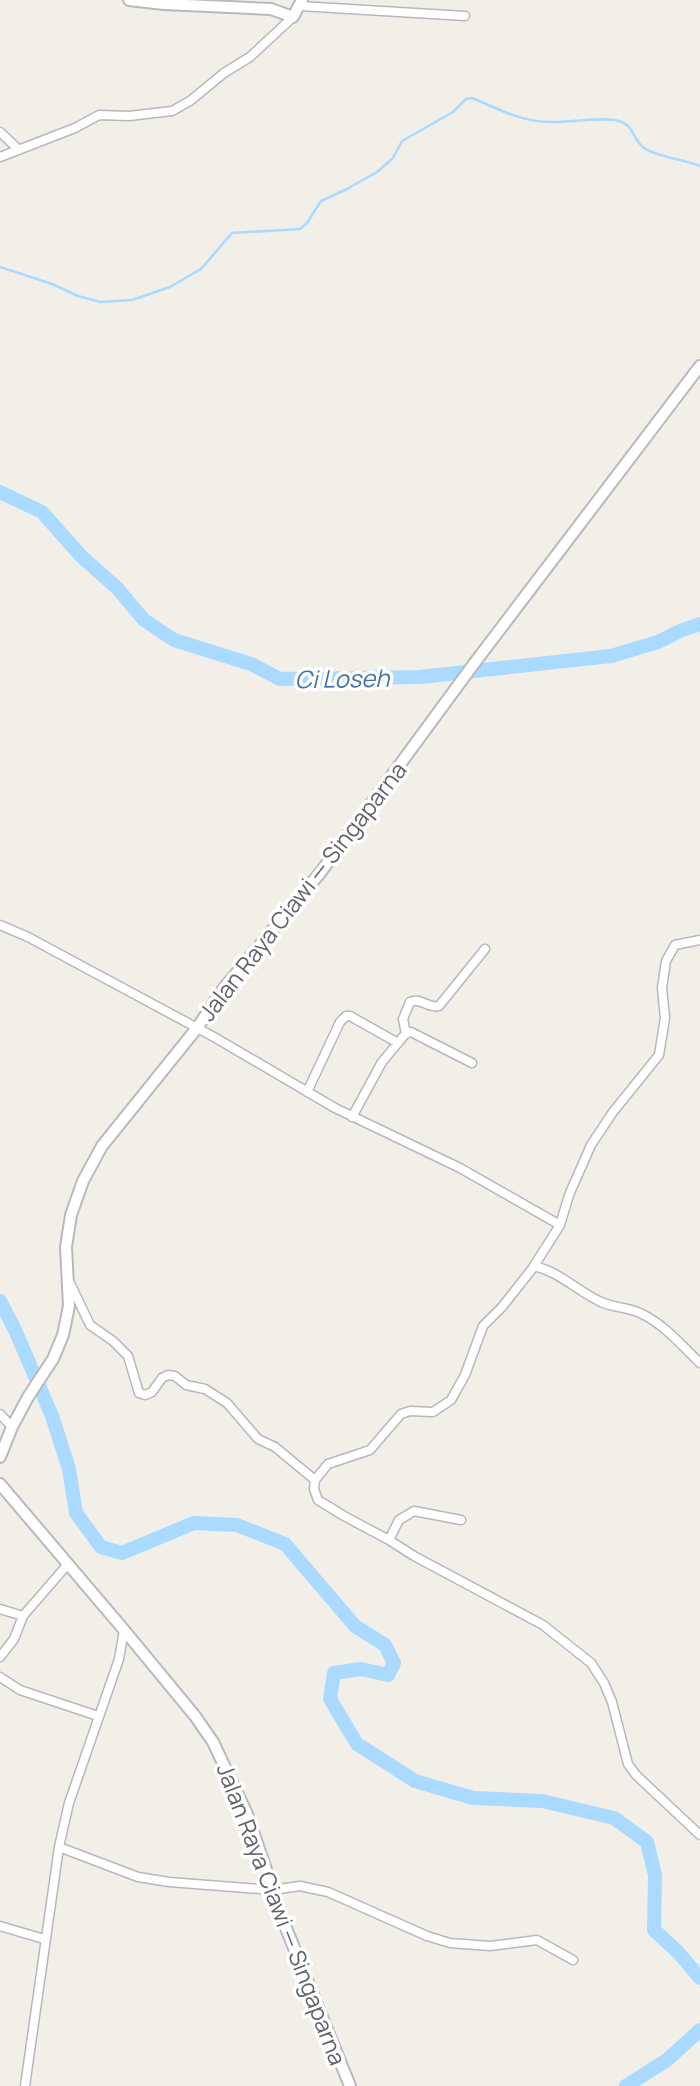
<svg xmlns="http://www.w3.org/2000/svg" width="700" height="2086" font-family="Manrope,sans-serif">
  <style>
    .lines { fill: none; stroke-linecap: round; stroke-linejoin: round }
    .stream { stroke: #aadaff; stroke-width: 2.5 }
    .river { stroke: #aadaff; stroke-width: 14 }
    .street-casing { stroke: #b5b8bc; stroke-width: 11 }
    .secondary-casing { stroke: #b6babf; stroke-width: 14 }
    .street { stroke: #fff; stroke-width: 8 }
    .secondary { stroke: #fff; stroke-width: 10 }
    .labels { text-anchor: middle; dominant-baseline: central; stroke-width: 7; stroke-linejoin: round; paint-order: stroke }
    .street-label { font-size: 23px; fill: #5f6368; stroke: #fff }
    .water-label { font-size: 24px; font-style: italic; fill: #4174aa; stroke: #fff }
  </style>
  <rect width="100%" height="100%" fill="#f1efe8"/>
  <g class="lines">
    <path class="stream" d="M0,267L52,284L78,296L100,302L132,300L170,287L201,269L232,233L300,229L307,223L321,201L347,189L377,172L393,158L402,141L453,112L466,99L472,98C497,108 521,122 549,122C568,123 603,116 619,121C634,125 633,140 644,148C654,156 686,160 700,166"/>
    <path class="river" d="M0,492L42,512L81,556L117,588L144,620L174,640L251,664L280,679L420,677L611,656L658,642L680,631L700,624
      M0,1301L15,1330L52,1416L69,1469L76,1513L101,1547L122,1553L194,1523L237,1525L285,1544L355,1626L385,1645L394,1663L388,1675L361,1669L334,1673L330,1699L357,1744L415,1781L473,1798L542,1801L614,1818L647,1842L655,1875L654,1930L678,1952L700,1978
      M626,2086L667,2060L700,2030"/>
    <g class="street-casing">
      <path id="street" d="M300,6L465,16
        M0,132L19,150
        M0,157L75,128L99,115L129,116L172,111L190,101L224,73L250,57L293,17
        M0,925L28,937L214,1037L335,1108L460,1168L560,1225
        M700,940L675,945L666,961L662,988L665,1018L659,1055L613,1112L591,1145L569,1195L560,1225L532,1269L502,1307L483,1326L465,1375L451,1400L433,1412L410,1411L401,1414L370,1450L328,1464L315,1480L314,1489L318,1500L344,1516L389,1540L414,1556L543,1625L591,1663L604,1683L612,1702L628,1764L636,1775L700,1835
        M406,1034L403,1019L410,1002C421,997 428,1009 439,1006L485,949
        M307,1092L340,1022L346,1016H350L398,1043
        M352,1117L382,1062L407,1032H411L472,1063
        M534,1266C560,1272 577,1291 601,1302C614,1308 629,1307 642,1314C665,1325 682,1346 700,1363
        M70,1283L90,1325L113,1341L128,1356L139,1393L145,1395L152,1392L162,1378L168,1375L175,1376L186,1385L205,1389L227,1403L258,1439L275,1447L315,1480
        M0,1414L12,1427
        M389,1540L399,1520L414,1511L461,1520
        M0,1609L23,1616
        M0,1657L14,1639L23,1616L68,1564
        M0,1677L20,1690L98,1716
        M59,1847L138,1877L169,1882L272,1890L300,1886L328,1892L427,1936L450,1943L490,1946L537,1940L573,1960
        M0,1926L44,1939
        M25,2086L59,1847L69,1803L119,1659L124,1630"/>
    </g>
    <g class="secondary-casing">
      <path id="secondary" d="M129,0L164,4L271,9L293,17L302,0
        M0,1457L12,1427L28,1397L53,1359L63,1335L69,1306L66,1247L71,1215L83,1181L102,1146L197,1028L224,988L320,873L476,661L700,366
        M0,1484L124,1630L195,1716L213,1742L247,1814L286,1928L350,2086"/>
    </g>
    <use href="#street" class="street"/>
    <use href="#secondary" class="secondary"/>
  </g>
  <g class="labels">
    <g class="street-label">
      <text transform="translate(302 891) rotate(-52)">Jalan Raya Ciawi — Singaparna</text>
      <text transform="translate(282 1914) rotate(69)">Jalan Raya Ciawi — Singaparna</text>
    </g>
    <g class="water-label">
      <text transform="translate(342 678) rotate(-1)">Ci Loseh</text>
    </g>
  </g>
</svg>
